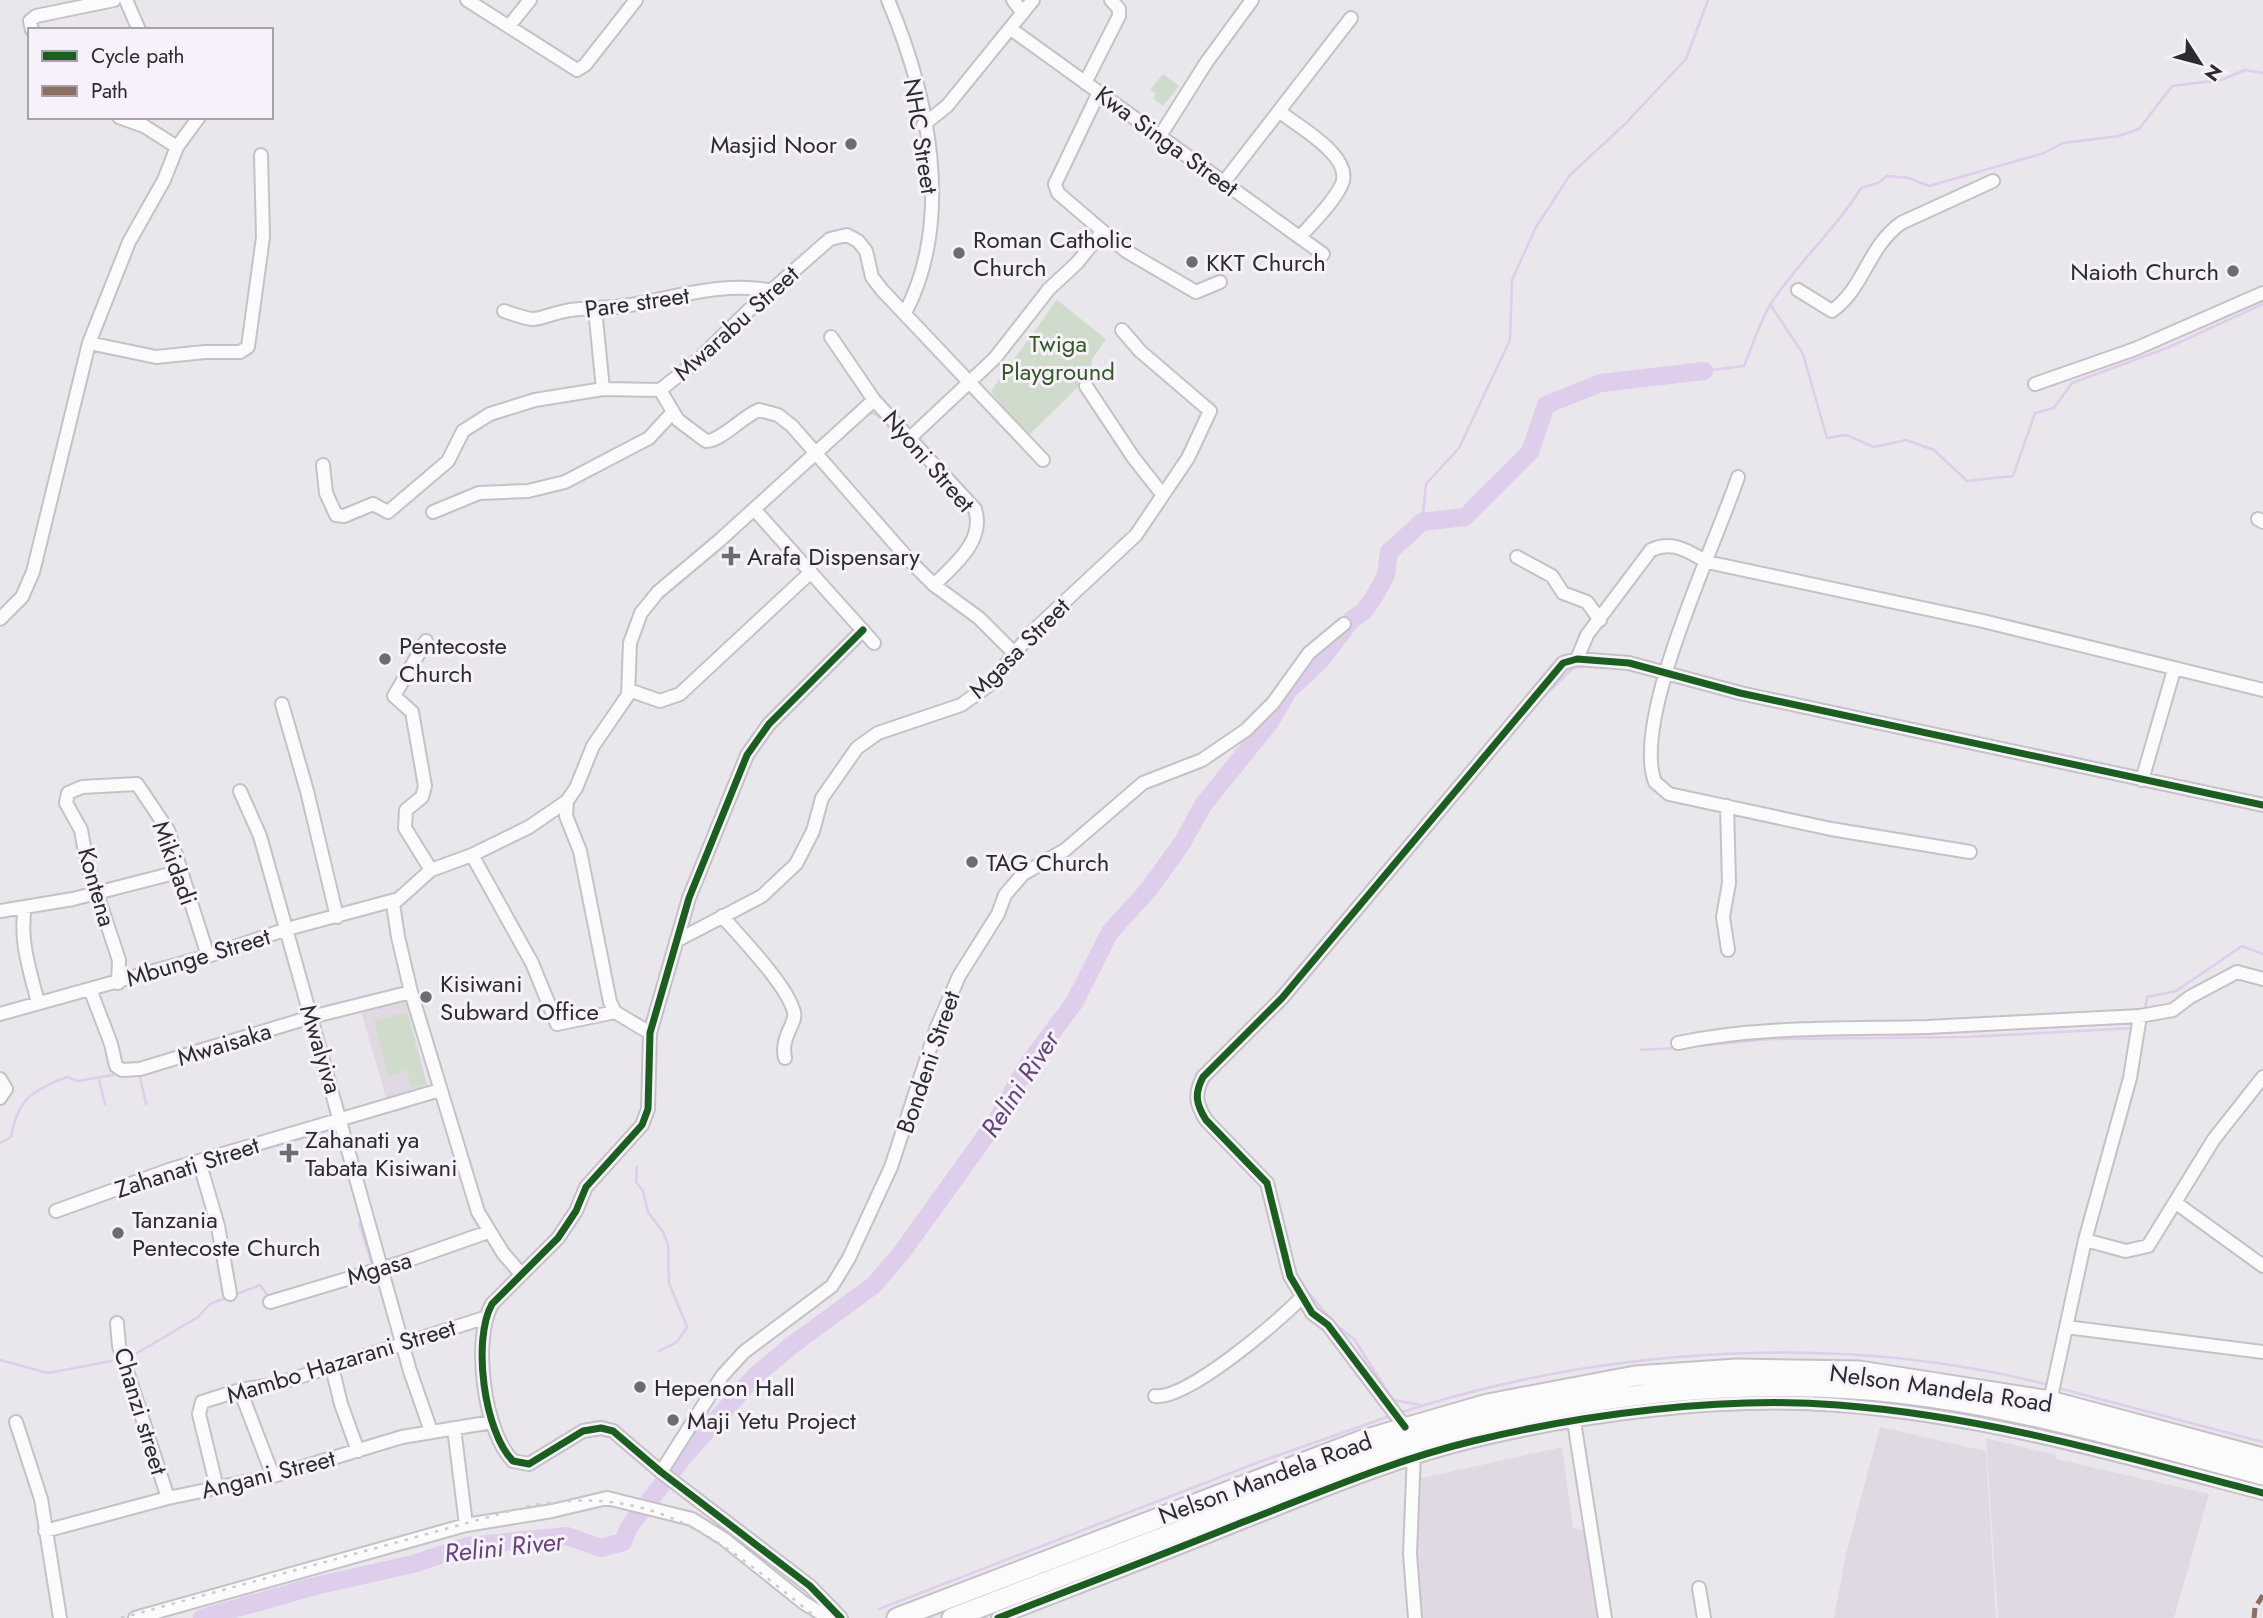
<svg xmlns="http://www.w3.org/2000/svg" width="2263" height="1618" font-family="Jost,sans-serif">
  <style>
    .built { fill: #e0d9e4 }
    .green { fill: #cfdccb }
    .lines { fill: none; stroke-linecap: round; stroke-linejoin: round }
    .stream { stroke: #decdeb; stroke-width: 2.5 }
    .river { stroke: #decdeb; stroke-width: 18 }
    .minor-casing { stroke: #c5c2c7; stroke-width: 16 }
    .primary-casing { stroke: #c5c2c7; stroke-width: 23 }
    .minor { stroke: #fcfbfc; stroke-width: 12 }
    .primary { stroke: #fcfbfc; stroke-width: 19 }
    .rail { stroke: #cccccd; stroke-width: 2.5; stroke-dasharray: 3.5 7; stroke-linecap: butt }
    .quiet { stroke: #8d6e63; stroke-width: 5; stroke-dasharray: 10 5; stroke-linecap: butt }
    .cycleway-casing { stroke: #f6f1fb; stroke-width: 11 }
    .cycleway { stroke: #1b5e20; stroke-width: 7 }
    .poi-dot { fill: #6f6c70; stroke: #f6f1fb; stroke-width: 2.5 }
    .labels { text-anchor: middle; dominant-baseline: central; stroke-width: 6; stroke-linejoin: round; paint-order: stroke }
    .street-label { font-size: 24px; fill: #2d2b2e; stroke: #f6f1fb }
    .poi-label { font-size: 24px; fill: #2d2b2e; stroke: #f6f1fb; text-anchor: start }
    .park-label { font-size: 24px; fill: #335925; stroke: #f6f1fb }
    .water-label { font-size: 26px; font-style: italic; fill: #65467b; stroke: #f6f1fb }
  </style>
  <rect width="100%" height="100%" fill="#e9e6ec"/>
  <path class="built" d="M405,998L429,1090L387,1101L361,1011Z
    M1880,1427L1986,1451L1996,1618H1834L1846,1554Z
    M1986,1438L2056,1455V1459L2209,1494L2174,1618H1998Z
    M1562,1447L1573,1528L1589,1532L1599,1618H1420L1416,1539L1418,1479Z"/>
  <path class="green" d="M1163,74L1179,86L1163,106L1153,98L1156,94L1150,90Z
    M1057,300L1106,339L1092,359L1091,374L1027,437L991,391Z
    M407,1012L426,1084L412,1087L407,1070L388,1076L374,1021Z"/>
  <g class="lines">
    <path class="stream" d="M1770,304L1803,354L1827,438L1846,435L1874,447L1906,440L1934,450L1967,481L2013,476L2035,413L2054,408L2072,383L2167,348L2263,304
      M1704,371L1744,366C1753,345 1760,320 1772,302C1799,261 1836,229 1861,188L1878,183L1887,176L1909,178L1929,186L2044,153L2063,143L2119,136L2139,129L2172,86L2221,80L2245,70L2263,73
      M865,413L876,414L896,433
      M1422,522L1426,484L1459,448L1510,340L1512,280L1536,227L1570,175L1624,125L1686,59L1708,0
      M710,556L721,546
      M1539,701L1573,668L1592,666
      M1435,825L1528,714
      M2145,1011L2147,997L2176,991L2242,946L2263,954
      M263,1038L307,1025
      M1687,1047L1770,1039L1967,1037L2134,1028
      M1641,1050L1676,1048
      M139,1073L146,1104
      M99,1080L105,1104
      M0,1143L11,1137C18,1098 32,1091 67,1077L78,1081L113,1075
      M637,1167L636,1182L643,1191L648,1212L663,1232L668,1245L669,1283L687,1327L677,1342L659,1351
      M359,1223L373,1267
      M2079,1241L2087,1210
      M1294,1270L1307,1291L1337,1326L1354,1339L1393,1400L1421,1405
      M300,1287L324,1280
      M234,1295L260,1285L269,1297
      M127,1359L198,1317L210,1304L228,1297
      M0,1360L48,1373L117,1360
      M2058,1388L2263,1442
      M1399,1413C1602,1347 1841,1331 2049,1385
      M879,1609L1259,1462L1390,1416"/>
    <path class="river" d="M202,1618L315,1586L413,1564L467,1546L567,1536L601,1548L623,1542L629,1527L685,1455L755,1376L792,1345L874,1285L902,1252L997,1120L1026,1067L1074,1003L1110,932L1149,889L1182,843L1203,805L1270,722L1288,691L1321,660L1351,620L1363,612L1374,597L1386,575L1389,552L1422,522L1465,517L1530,452L1546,405L1601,383L1704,371"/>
    <g class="minor-casing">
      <path id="minor" d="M126,0L139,30
        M467,0L577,70L585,65L636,0
        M888,0C928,94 955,218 905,313
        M1013,0L1023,13
        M509,26L530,0
        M1011,29L1323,254
        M32,30L30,21L36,16L114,0
        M1085,83L1119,16V9L1111,0
        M1099,92L1055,184L1058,193L1126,251L1196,292L1220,282
        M1280,112C1299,127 1356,158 1341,186C1332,204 1314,221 1300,237
        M119,117L144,126L177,147
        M923,125L947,106L1033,0
        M1160,136L1206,63L1252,0
        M1224,182L1351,18
        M1798,290L1832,311C1865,287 1867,248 1901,223L1993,181
        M595,309L603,389
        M504,311C542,324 530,319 565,311C584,307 605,309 624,306C670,299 725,280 772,291
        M831,337L874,400L975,509C985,541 955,564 934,585
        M89,343L156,357L205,352H240L248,347L263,237L261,155
        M2035,384L2135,349L2263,293
        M1086,386L1133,457L1162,494
        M660,390L678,420L706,441C720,442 743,416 759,410L778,415L792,426L910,561L934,585L979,618L1013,652
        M911,437L995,358L1049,289L1077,263L1102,232
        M323,465L326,493L336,515L344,516L373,504L388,512L448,461L463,431L490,414L535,400L603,389L660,390L698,360L749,310L830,239L847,235L858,241L866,251L872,277L882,290L1043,460
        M1738,477C1716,544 1631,719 1655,782L1669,794L1831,829L1970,852
        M754,509L874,643
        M433,512L479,493L528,491L565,482L649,438L673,412
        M2258,519L2263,522
        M1517,557L1552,576L1563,593L1587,602L1600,620
        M0,619L22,597L33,572L89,343L129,242L164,180L177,147L199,117
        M426,641L394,696L412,712L425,786L422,797L406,810L405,828L431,870
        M1577,659L1587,635L1651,550C1673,540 1688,551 1707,562L1983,621L2263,690
        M629,690L660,701L680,694L811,572
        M282,704L307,791L337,917
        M2142,780L2174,670
        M240,791L260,836L410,1371L431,1431
        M567,801L566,816L580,851L610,1002L615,1012L650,1033
        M1727,806L1729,883L1723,917L1728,950
        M472,855L532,963L557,1024L615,1012
        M25,907C19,941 30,970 38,1003
        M0,911L73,899L182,871
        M722,916C741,938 787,985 794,1012C797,1023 780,1037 785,1058
        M676,941L762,896L796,864L813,831L822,798L857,748L878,733L961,705L989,685L1032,632L1136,535L1188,458L1210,411L1140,351L1122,330
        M118,983L119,960L87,864L81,830L66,803L68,793L82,787L137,784L168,830L208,956
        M90,989L111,1044L116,1066L122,1070L140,1069L311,1017L411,992
        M0,1014L208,956L287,929L395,900
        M1678,1043C1761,1026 1843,1029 1927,1027C1998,1024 2069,1019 2140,1016L2173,1010L2190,997L2237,972L2263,979
        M0,1079L6,1089L0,1098
        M199,1161L218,1226L230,1294
        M2176,1203L2263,1266
        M56,1211L172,1169L440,1090
        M2085,1240L2126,1251L2148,1246L2214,1139L2263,1077
        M521,1274L503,1253L478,1212L411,992L398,937L393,904L431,870L472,855L529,827L567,801L576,788L593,746L628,695L630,643L641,613L658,592L720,540L874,400
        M270,1302L400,1263L488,1232
        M117,1323L119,1346L168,1498
        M2066,1327L2263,1352
        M332,1367L341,1404L358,1451
        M240,1390L273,1476
        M1155,1396C1187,1400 1278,1322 1301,1298
        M2050,1401L2085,1240L2130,1078L2140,1016
        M1573,1415L1605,1618
        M16,1422L41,1499L60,1618
        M1405,1427L1328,1325L1312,1313L1290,1276L1267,1183L1206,1120C1196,1104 1194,1094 1203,1077L1282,998L1563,663L1577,659L1629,663L1740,693L2263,805
        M454,1428L466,1525
        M1414,1452L1410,1554L1415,1618
        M661,1472L722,1376L744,1352L832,1286L849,1258L891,1167L937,1027L959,976L998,914L1005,895L1023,874L1065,850L1143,783L1202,760L1246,730L1273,703L1309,653L1344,624
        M217,1488L199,1414L202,1402L240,1390L277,1384L484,1318
        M45,1531L168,1498L273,1476L402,1437L492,1422
        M1699,1588L1704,1618
        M135,1618L466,1525L552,1511L607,1498L692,1519L724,1539L804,1603L819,1612H835
        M841,1618L810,1586L661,1472L613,1431L601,1428L583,1431L529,1464L513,1461C484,1432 472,1340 492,1304L558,1238L576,1211L586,1187L642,1125L648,1109L650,1033L689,898L747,755L769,724L863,630
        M998,1618C1080,1586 1162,1555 1243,1522C1318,1493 1394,1460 1473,1441C1584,1414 1724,1396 1838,1405C1984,1416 2122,1456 2263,1493"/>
    </g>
    <g class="primary-casing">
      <path id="primary" d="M897,1618L1360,1441L1488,1404L1635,1376L1737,1369L1859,1371L2050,1401L2263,1458
        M952,1618L1414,1441C1556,1401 1706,1379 1854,1389C1992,1398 2129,1440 2263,1475"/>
    </g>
    <use href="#minor" class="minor"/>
    <use href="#primary" class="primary"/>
    <path class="rail" d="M121,1618L525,1507C656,1480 722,1542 817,1618"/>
    <path class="quiet" d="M2254,1618L2255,1608L2263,1595"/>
    <g class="cycleway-casing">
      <path id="cycleway" d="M1405,1427L1328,1325L1312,1313L1290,1276L1267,1183L1206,1120C1196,1104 1194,1094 1203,1077L1282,998L1563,663L1577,659L1629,663L1740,693L2263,805
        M841,1618L810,1586L661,1472L613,1431L601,1428L583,1431L529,1464L513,1461C484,1432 472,1340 492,1304L558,1238L576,1211L586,1187L642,1125L648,1109L650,1033L689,898L747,755L769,724L863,630
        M998,1618C1080,1586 1162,1555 1243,1522C1318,1493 1394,1460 1473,1441C1584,1414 1724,1396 1838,1405C1984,1416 2122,1456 2263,1493"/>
    </g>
    <use href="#cycleway" class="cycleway"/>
  </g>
  <g class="poi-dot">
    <circle cx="851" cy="144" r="7"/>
    <circle cx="959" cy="253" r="7"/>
    <circle cx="1192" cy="262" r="7"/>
    <circle cx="2233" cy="271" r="7"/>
    <path d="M727.5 545.5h7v7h7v7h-7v7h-7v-7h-7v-7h7z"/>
    <circle cx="385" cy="659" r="7"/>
    <circle cx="972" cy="862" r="7"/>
    <circle cx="426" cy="997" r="7"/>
    <path d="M285.5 1142.5h7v7h7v7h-7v7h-7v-7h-7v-7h7z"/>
    <circle cx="118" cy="1233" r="7"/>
    <circle cx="640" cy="1387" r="7"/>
    <circle cx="673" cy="1420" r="7"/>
  </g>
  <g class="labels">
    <g class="street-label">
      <text transform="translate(921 136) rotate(81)">NHC Street</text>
      <text transform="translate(1167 141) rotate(36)">Kwa Singa Street</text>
      <text transform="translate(637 302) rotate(-8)">Pare street</text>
      <text transform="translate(736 323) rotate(-42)">Mwarabu Street</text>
      <text transform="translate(929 461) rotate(49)">Nyoni Street</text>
      <text transform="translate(1019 648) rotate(-45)">Mgasa Street</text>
      <text transform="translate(175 863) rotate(70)">Mikidadi</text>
      <text transform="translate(97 887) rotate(74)">Kontena</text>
      <text transform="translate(198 957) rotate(-17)">Mbunge Street</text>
      <text transform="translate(224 1044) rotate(-17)">Mwaisaka</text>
      <text transform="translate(321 1049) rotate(73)">Mwalyiva</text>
      <text transform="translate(928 1062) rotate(-71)">Bondeni Street</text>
      <text transform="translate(187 1167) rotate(-18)">Zahanati Street</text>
      <text transform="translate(379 1268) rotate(-16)">Mgasa</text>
      <text transform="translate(341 1361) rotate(-17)">Mambo Hazarani Street</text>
      <text transform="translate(1941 1388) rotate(8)">Nelson Mandela Road</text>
      <text transform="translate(141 1411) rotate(73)">Chanzi street</text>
      <text transform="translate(268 1474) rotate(-14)">Angani Street</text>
      <text transform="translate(1265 1478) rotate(-20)">Nelson Mandela Road</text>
    </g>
    <g class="poi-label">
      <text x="837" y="144" text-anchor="end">Masjid Noor</text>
      <text x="973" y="239">Roman Catholic<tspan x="973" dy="28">Church</tspan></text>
      <text x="1206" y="262">KKT Church</text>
      <text x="2219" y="271" text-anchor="end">Naioth Church</text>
      <text x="747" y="556">Arafa Dispensary</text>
      <text x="399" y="645">Pentecoste<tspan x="399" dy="28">Church</tspan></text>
      <text x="986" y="862">TAG Church</text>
      <text x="440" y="983">Kisiwani<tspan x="440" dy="28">Subward Office</tspan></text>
      <text x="305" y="1139">Zahanati ya<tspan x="305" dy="28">Tabata Kisiwani</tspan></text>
      <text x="132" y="1219">Tanzania<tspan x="132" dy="28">Pentecoste Church</tspan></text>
      <text x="654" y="1387">Hepenon Hall</text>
      <text x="687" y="1420">Maji Yetu Project</text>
    </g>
    <g class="park-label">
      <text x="1058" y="343">Twiga<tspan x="1058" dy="28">Playground</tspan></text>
    </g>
    <g class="water-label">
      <text transform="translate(1020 1084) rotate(-57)">Relini River</text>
      <text transform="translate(504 1547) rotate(-6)">Relini River</text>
    </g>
  </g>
  <rect x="28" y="28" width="245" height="91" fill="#f6f1fb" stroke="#a6a2a9" stroke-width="2"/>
  <rect x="42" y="51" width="35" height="10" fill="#1b5e20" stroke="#a6a2a9" stroke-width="2"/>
  <text x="91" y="63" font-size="21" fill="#2d2b2e">Cycle path</text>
  <rect x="42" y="86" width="35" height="10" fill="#8d6e63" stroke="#a6a2a9" stroke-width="2"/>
  <text x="91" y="98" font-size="21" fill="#2d2b2e">Path</text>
  <g transform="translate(2200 63) rotate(126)" stroke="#f6f1fb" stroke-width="5" paint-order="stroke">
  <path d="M0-5L12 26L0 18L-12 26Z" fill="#2d2b2e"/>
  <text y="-10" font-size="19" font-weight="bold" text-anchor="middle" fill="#2d2b2e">N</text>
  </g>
</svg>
